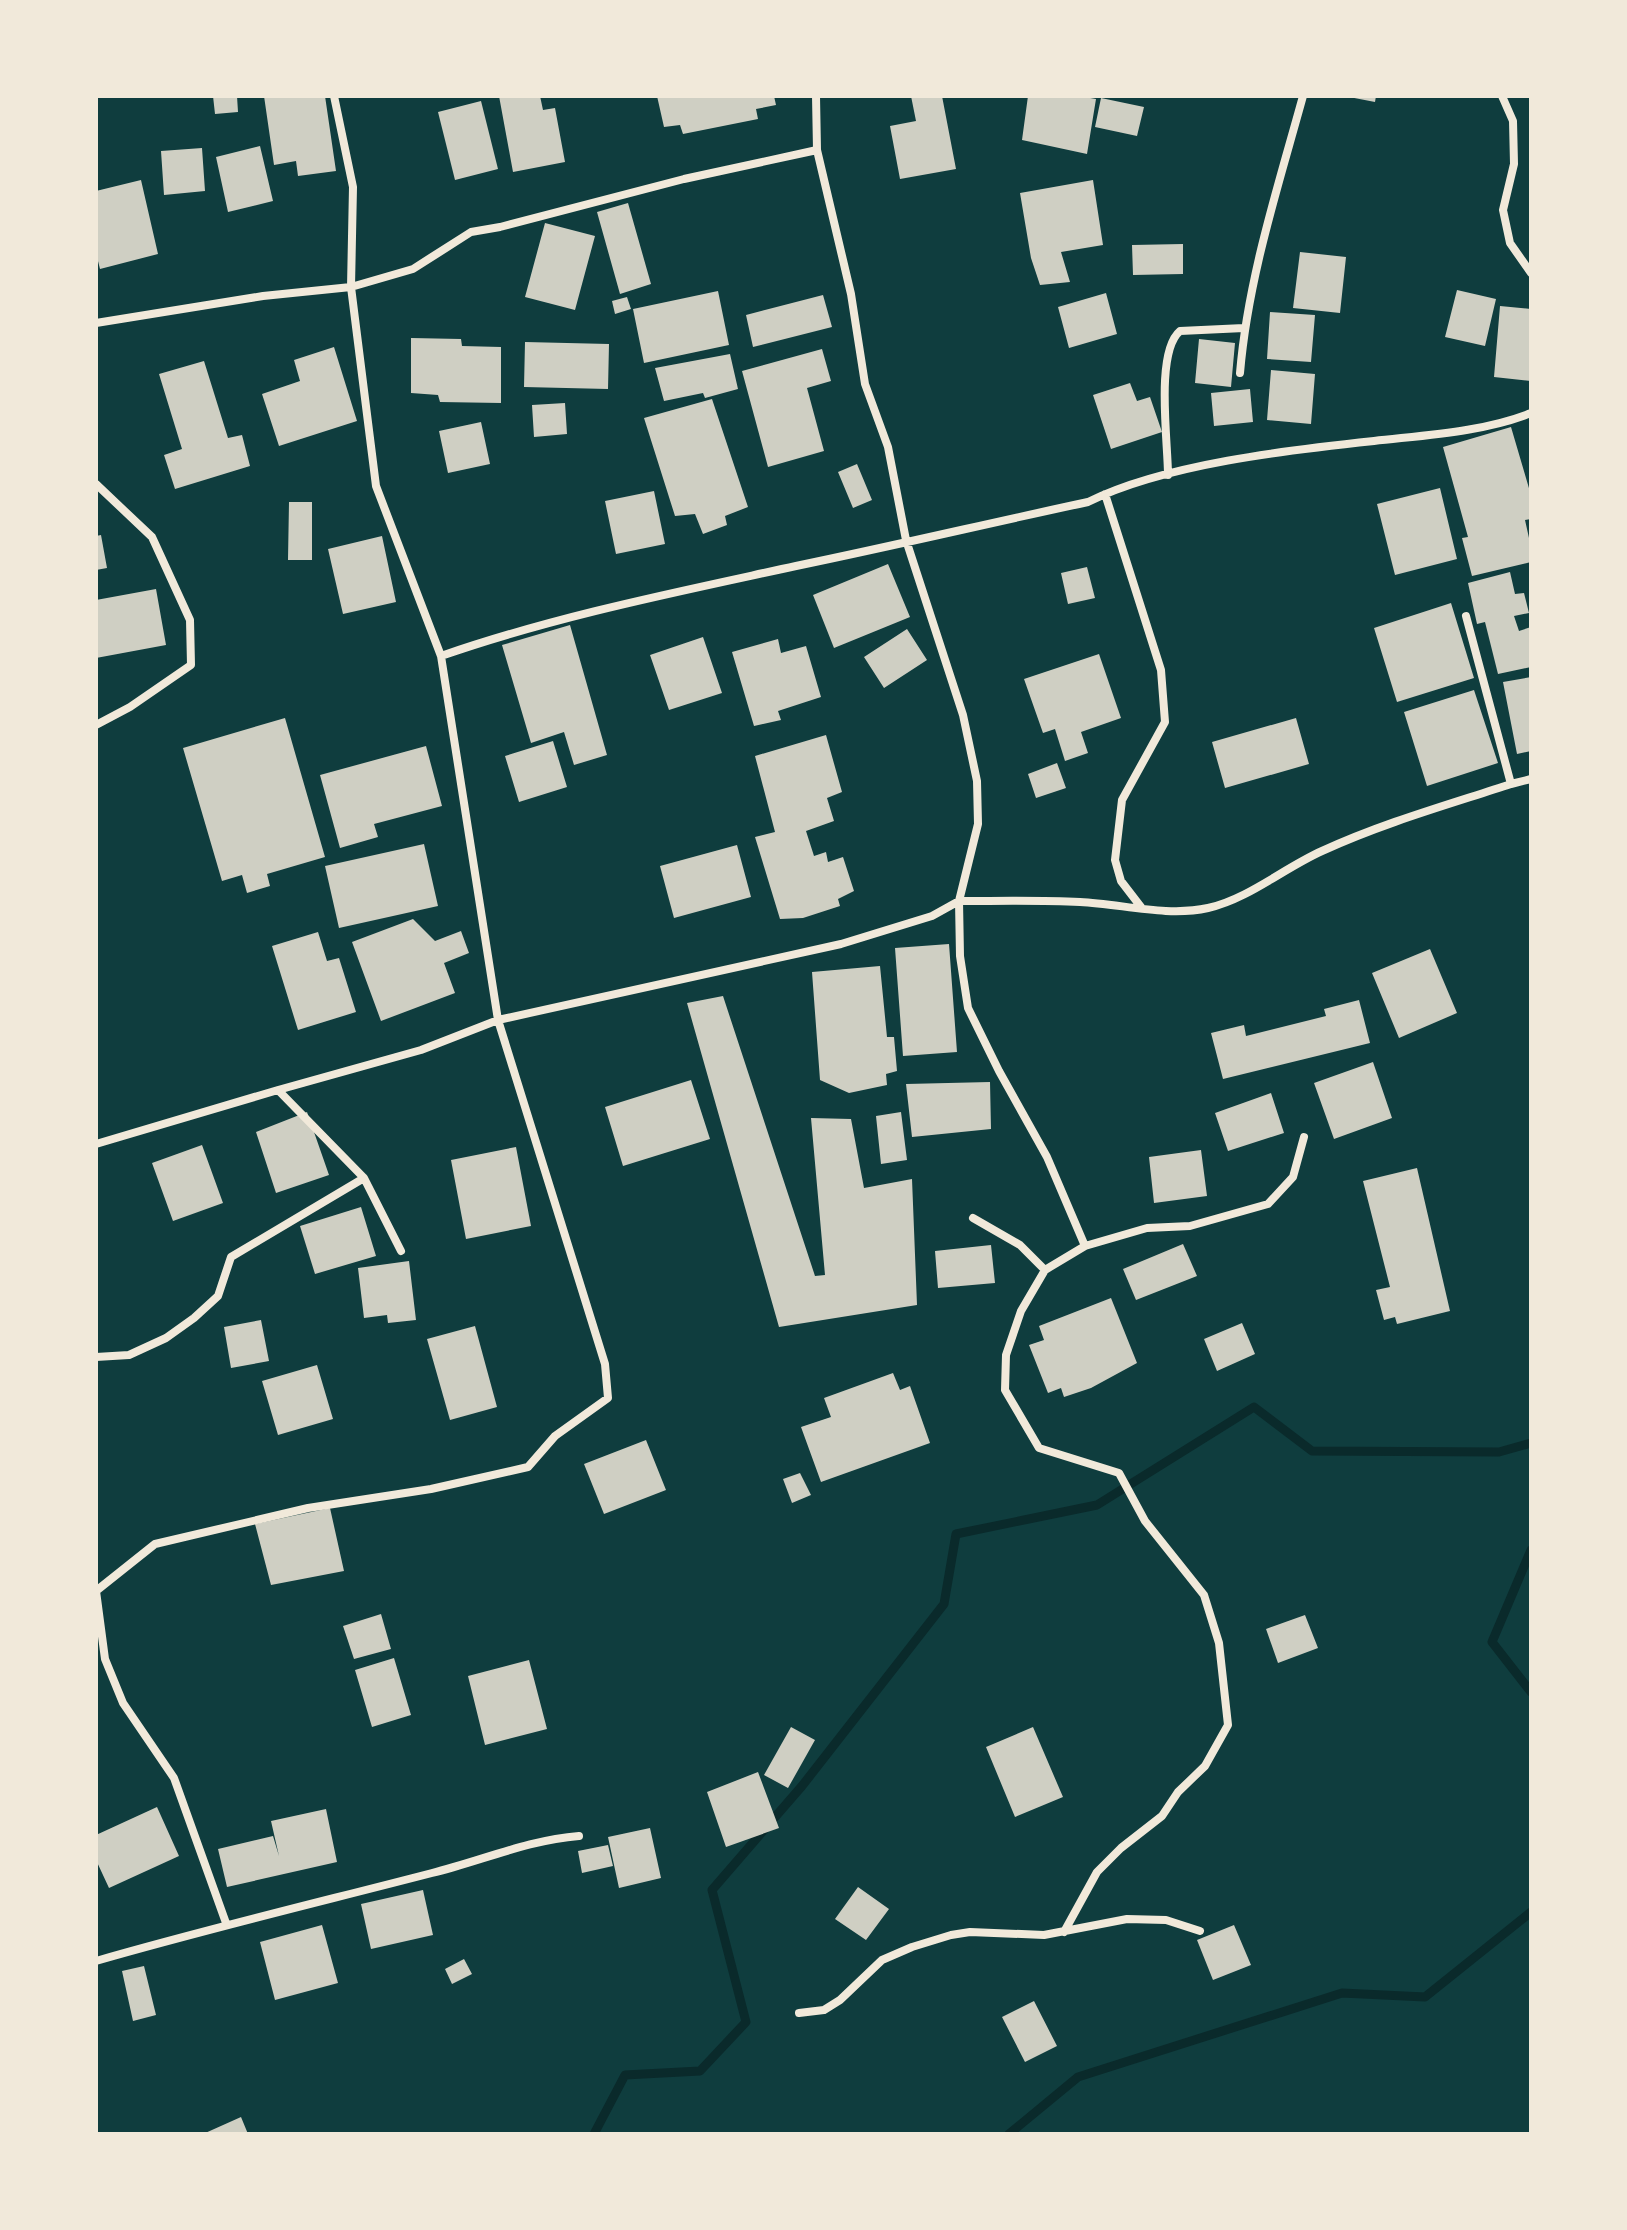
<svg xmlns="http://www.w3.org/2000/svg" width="1627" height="2230" font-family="'Asap Condensed',sans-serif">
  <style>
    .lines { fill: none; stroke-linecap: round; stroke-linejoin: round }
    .stream { stroke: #0a2a2b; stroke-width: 9 }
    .building { fill: #cfcfc3 }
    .minor { stroke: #f1e9da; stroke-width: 8 }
  </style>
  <rect width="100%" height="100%" fill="#0f3d3e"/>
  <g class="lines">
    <path class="stream" d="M1531,1550L1492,1642L1531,1692
      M594,2134L625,2075L700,2071L746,2022L712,1890L802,1786L944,1604L956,1534L1097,1505L1254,1407L1312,1451L1499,1452L1531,1443
      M1009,2134L1078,2077L1342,1993L1425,1997L1531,1912"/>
  </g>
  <path class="building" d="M213,96H237L238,112L215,114Z
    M264,96H325L336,171L298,176L296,161L274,165Z
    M499,96H540L543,110L555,108L565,162L513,172Z
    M657,96H774L776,105L756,109L758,119L683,134L680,125L664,127Z
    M911,96H942L956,169L900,179L890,126L916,121Z
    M1028,96H1079L1096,99L1087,154L1022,140Z
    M1344,96H1376L1375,102Z
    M1101,98L1144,107L1137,136L1095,127Z
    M481,101L498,169L455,180L438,112Z
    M260,146L273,201L228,212L216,157Z
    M202,148L205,191L164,195L161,151Z
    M141,180L158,254L100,269L96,253V191Z
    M1093,180L1103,245L1061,252L1070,282L1040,285L1031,258L1020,193Z
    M628,203L651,284L620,294L597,212Z
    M545,223L595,236L575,310L525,297Z
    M1183,244V274L1133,275L1132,245Z
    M1300,252L1346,257L1340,313L1293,308Z
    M1457,290L1496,299L1485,346L1445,337Z
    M718,291L729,345L644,363L633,309Z
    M1106,293L1117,334L1069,348L1058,307Z
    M823,295L832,327L753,347L746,315Z
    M627,297L631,309L615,314L612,301Z
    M1500,306L1531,309V381L1494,377Z
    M1270,312L1315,315L1311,362L1267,359Z
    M411,338L461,339L462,346L501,347V403L440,402L438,395L411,393Z
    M1199,339L1235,343L1231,387L1195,383Z
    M525,342L609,344L608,389L524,387Z
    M334,347L357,421L279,446L262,394L300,381L294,360Z
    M822,349L831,381L807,388L824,451L768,467L742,371Z
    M730,354L738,389L705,398L703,393L664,401L655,368Z
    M204,361L228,438L242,435L250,466L175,489L164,455L182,449L159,374Z
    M1271,370L1315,374L1311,424L1267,420Z
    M1130,383L1137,401L1150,397L1162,432L1111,449L1093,395Z
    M1250,389L1253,422L1214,426L1211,393Z
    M712,399L748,507L725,516L727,525L703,534L695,514L675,516L644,418Z
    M565,403L567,434L534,437L532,405Z
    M481,422L490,464L448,473L439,431Z
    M1511,427L1531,495V519L1525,520L1531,547V562L1472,576L1462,538L1468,537L1443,447Z
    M857,464L872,500L853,508L838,472Z
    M1440,488L1457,559L1395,575L1377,504Z
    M654,491L665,544L616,554L605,501Z
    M289,502H312V560H288Z
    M101,535L107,568L96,570V536Z
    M382,536L396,602L343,614L328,549Z
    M888,564L910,617L834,648L813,595Z
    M1087,567L1095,598L1068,604L1061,573Z
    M1510,572L1515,594L1524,593L1529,613L1514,616L1519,631L1531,627V667L1498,674L1485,622L1477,624L1468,583Z
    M156,589L166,645L96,658V600Z
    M1451,603L1474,678L1397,702L1374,628Z
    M570,625L607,755L574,765L564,732L531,743L502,645Z
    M907,629L927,660L884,688L864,657Z
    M703,637L722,693L669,710L650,655Z
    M778,639L781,653L806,646L821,697L778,711L781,720L754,726L732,652Z
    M1099,654L1121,718L1081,732L1088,753L1065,761L1055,729L1043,733L1024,679Z
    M1531,677V751L1517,754L1503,682Z
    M1474,690L1498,763L1427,786L1404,712Z
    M285,718L325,857L267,874L270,886L247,893L242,875L222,881L183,748Z
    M1296,718L1309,764L1225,788L1212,742Z
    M826,735L842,792L827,798L834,821L806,831L814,856L826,852L828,862L843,857L854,891L838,899L840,906L803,918L780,919L755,837L775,832L755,756Z
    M553,741L567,787L519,802L505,756Z
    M426,746L442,806L374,824L378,837L340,848L320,775Z
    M1057,763L1066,788L1036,798L1028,774Z
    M424,844L438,906L339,928L325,866Z
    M737,845L751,897L674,918L660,866Z
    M413,919L435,941L461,931L469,953L444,963L455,993L381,1021L352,942Z
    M318,932L327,961L339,958L356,1012L298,1030L272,946Z
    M949,944L957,1052L903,1056L895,948Z
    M1430,949L1457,1013L1399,1038L1372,973Z
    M880,966L887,1037H894L897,1071L886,1074L887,1085L849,1093L820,1080L812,972Z
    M723,996L815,1276L825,1275L811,1118L851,1119L864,1188L912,1179L917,1305L779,1327L687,1003Z
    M1359,1000L1370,1043L1223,1079L1211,1033L1244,1025L1246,1036L1326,1016L1324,1009Z
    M1373,1062L1392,1118L1334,1139L1314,1083Z
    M691,1080L710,1139L623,1166L605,1107Z
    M990,1082L991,1129L912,1137L906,1084Z
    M1271,1093L1284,1133L1228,1151L1215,1113Z
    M307,1112L329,1175L276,1193L256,1132Z
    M901,1112L907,1160L881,1164L876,1116Z
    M202,1145L223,1203L173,1221L152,1163Z
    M516,1147L531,1226L466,1239L451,1160Z
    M1201,1150L1207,1196L1154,1203L1149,1157Z
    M1417,1168L1450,1311L1397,1324L1395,1317L1384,1320L1376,1290L1390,1287L1363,1181Z
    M361,1207L376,1256L315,1274L300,1226Z
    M1183,1244L1197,1276L1136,1300L1123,1269Z
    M991,1245L995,1283L938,1288L935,1251Z
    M409,1261L416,1320L388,1323L387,1315L364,1318L358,1268Z
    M1111,1298L1137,1363L1091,1388L1064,1397L1061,1388L1048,1393L1029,1345L1044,1340L1039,1326Z
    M261,1320L269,1361L231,1368L224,1327Z
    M1242,1323L1255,1354L1217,1371L1204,1339Z
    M475,1326L497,1407L450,1420L427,1339Z
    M317,1365L333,1419L278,1435L262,1381Z
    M893,1373L900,1390L910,1386L930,1443L821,1482L801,1427L831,1417L824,1398Z
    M646,1440L666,1490L604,1514L584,1464Z
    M800,1473L811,1495L792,1503L783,1479Z
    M330,1508L344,1571L271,1585L255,1524Z
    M381,1614L391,1649L354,1659L343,1626Z
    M1305,1615L1318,1648L1278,1663L1266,1629Z
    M394,1658L411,1715L372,1727L355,1670Z
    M529,1660L547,1729L485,1745L468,1676Z
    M791,1727L815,1740L788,1788L764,1775Z
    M1033,1727L1063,1797L1015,1817L986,1747Z
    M758,1772L779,1828L726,1847L707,1792Z
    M157,1807L179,1856L109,1888L96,1860V1835Z
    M326,1809L337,1862L227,1887L218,1849L273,1836L279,1856L271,1821Z
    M650,1828L661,1878L619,1888L608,1837Z
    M608,1845L613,1866L582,1873L578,1851Z
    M858,1887L889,1909L866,1940L835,1919Z
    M423,1890L433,1935L371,1949L361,1904Z
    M322,1925L338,1983L275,2000L260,1942Z
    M1234,1925L1251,1965L1213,1980L1197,1940Z
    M464,1959L472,1974L452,1984L445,1969Z
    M144,1966L156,2015L133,2021L122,1971Z
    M1034,2001L1057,2046L1025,2062L1002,2017Z
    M241,2117L248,2134H203Z"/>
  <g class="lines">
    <path class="minor" d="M1502,96L1513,121L1514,164L1503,210L1510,243L1531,273
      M96,323L263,296L351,287L413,269L471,232L500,227L684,179L817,150
      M1240,373C1248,278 1278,187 1303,96
      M1168,475C1168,442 1155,352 1180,331L1244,328
      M96,484L152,537L190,620L191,665L130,707L96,725
      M1105,494L1161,670L1165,722L1122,800L1115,860L1121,881L1141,907
      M441,656C556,616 677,592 796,566C893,546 990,523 1088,502C1164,464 1289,450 1374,441C1426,435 1483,432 1531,413
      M1511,784L1531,779
      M1304,1137L1293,1177L1268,1204L1190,1226L1147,1228L1085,1246L1047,1157L999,1071L968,1008L960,956L959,901C999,901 1040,900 1080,902C1122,904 1167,917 1208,908C1248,899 1284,868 1322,851C1383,823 1447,805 1511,784L1466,616
      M96,1144L278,1090
      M973,1218L1020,1245L1045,1270
      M401,1251L364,1178L278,1090L421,1050L498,1020L841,944L932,916L959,901L978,824L977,781L963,715L906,540L888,447L865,384L851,294L817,150L816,96
      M96,1357L129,1355L166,1338L194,1318L218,1296L231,1257L364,1178
      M226,1923L174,1778L123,1703L105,1659L96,1591L155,1544L308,1508L431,1489L528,1467L555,1436L608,1398L605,1364L498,1020L441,656L376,486L351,287L353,187L334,96
      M1064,1932L1097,1872L1121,1848L1162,1816L1178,1792L1205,1766L1228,1725L1219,1643L1204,1595L1145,1521L1119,1473L1039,1448L1005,1390L1006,1355L1021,1311L1045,1270L1085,1246
      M96,1961C207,1929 320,1902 432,1873C481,1861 528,1840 579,1836
      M799,2013L824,2010L840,2000L882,1960L912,1947L951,1935L970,1932L1044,1935L1127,1919L1166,1920L1200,1931"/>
  </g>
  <rect width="1627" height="2230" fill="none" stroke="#f1e9da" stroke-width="196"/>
</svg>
